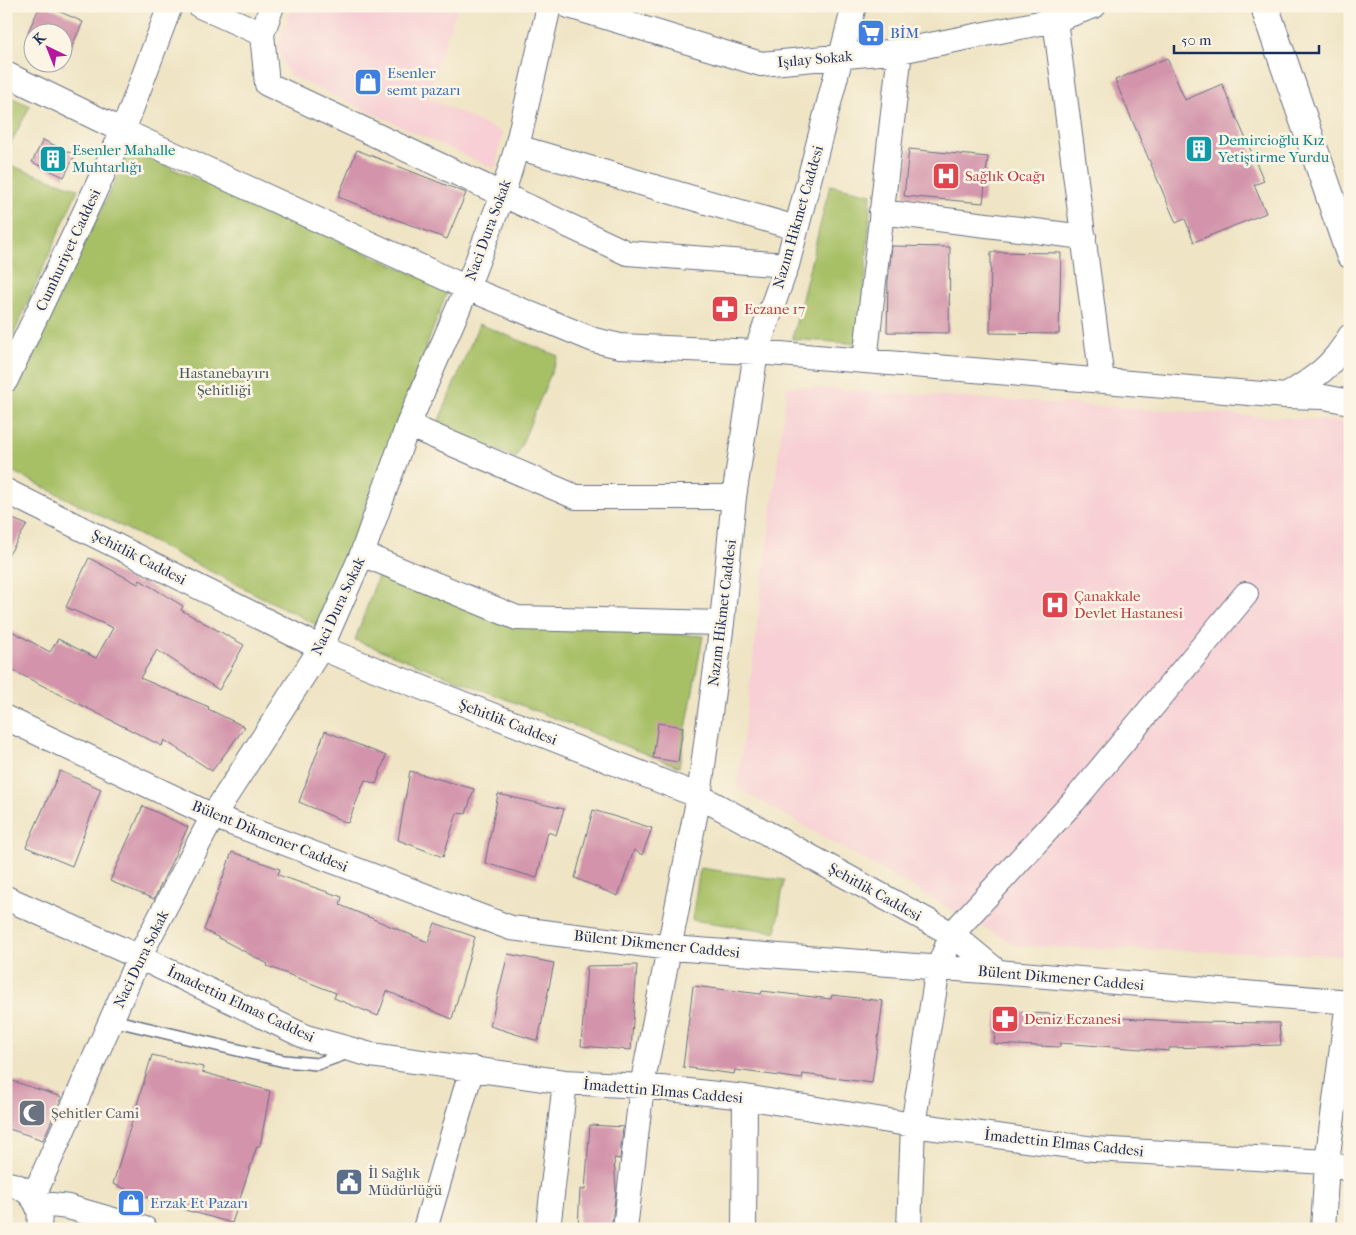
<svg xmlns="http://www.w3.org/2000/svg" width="1356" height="1235" font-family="'IM FELL French Canon',serif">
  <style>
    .built { fill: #f7cfd4 }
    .green { fill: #a7c066; stroke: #617862 }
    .building { fill: #d394ab }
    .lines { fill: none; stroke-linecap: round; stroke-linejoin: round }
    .lane-casing { stroke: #656e82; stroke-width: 14 }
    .street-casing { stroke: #656e82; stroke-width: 26 }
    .secondary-casing { stroke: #656e82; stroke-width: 30 }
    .lane { stroke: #fff; stroke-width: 11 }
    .street { stroke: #fff; stroke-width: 24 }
    .secondary { stroke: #fff; stroke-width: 28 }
    .labels { text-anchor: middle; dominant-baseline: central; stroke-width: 5; stroke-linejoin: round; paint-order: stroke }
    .shop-label { font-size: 15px; fill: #366cbe; stroke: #fcf5e5; text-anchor: start }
    .street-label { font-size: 15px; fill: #1b2f5e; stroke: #fcf5e5 }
    .culture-label { font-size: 15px; fill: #0d838f; stroke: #fcf5e5; text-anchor: start }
    .health-label { font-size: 15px; fill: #be3a42; stroke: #fcf5e5; text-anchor: start }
    .park-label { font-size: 15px; fill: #455a60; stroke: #fcf5e5 }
    .worship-label { font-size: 15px; fill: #5b616d; stroke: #fcf5e5; text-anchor: start }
    .service-label { font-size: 15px; fill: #4e5e75; stroke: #fcf5e5; text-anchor: start }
  </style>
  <rect width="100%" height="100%" fill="#fcf5e5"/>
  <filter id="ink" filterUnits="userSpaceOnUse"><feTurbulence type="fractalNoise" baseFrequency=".02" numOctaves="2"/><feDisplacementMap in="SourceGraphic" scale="10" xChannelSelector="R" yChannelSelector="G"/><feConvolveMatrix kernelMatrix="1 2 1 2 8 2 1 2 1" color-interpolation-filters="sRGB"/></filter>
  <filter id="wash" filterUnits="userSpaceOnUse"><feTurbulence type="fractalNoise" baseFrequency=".0096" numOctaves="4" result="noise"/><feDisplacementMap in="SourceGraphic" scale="20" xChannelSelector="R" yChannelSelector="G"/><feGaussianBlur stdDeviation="1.12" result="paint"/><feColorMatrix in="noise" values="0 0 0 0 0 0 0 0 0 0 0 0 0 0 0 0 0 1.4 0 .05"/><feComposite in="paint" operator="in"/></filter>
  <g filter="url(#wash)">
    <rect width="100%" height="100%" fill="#efe4c4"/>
    <path class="built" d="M293,6H458L437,64L429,98L503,133L495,169L289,75L277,47Z
      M787,386L1350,422L1349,955L1017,946L737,788Z"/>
    <path class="green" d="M6,95L30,106L6,153Z
      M130,150L448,289L321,627L6,468V407Z
      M6,164L78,189L13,336L6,334Z
      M830,185L871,194L861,344L792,339Z
      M479,324L558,356L516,458L437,425Z
      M380,570L515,623L703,636L679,767L355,640Z
      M700,868L784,880L776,932L692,920Z"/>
    <g id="blocks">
      <path class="building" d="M40,6H47L83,22L62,68V32H28Z
        M1167,58L1185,100L1222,84L1264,181L1254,185L1266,213L1194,242L1185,219L1176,223L1115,80Z
        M43,140L75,155L64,177L32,162Z
        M909,149L988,157L983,203L904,196Z
        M357,150L466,193L447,239L338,197Z
        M892,246L950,247L949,333L887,332L888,281Z
        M991,252L1061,253L1059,334L990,333Z
        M6,516L27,525L6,559Z
        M89,558L138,584L140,580L183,606L181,610L244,645L219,690L157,650L140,678L209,707L208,709L245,727L212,771L164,740L162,746L6,667V628L50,652L58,639L96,658L113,628L66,607Z
        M658,723L683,727L678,762L653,758Z
        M325,731L386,756L376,784L365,780L348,823L299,802Z
        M60,771L101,789L72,866L26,847Z
        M410,771L474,789L466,814L457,813L443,857L398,840Z
        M498,794L564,809L556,835L548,832L537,878L485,863Z
        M143,806L188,827L154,899L110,881Z
        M593,810L652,828L642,855L634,850L618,896L575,878Z
        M232,852L280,869L278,875L342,897L340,905L428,942L435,923L475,937L452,1019L387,991L378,1016L334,998L336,993L267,966L268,964L204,930Z
        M508,954L554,963L538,1041L490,1026Z
        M637,965L631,1050L581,1046L587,966Z
        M693,986L761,994L762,991L831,999L832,995L883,1001L872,1083L803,1074L802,1079L735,1070L734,1074L683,1067Z
        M997,1011L1191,1022L1279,1023L1281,1045L1169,1048V1051L1060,1043V1047L994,1044Z
        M152,1055L203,1067L202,1072L270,1091L260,1146H257L232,1223L164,1204L113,1184Z
        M6,1079L62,1097L43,1140L6,1128Z
        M590,1125L623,1127L620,1159L614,1158L616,1191L611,1229H578L580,1189L585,1190Z"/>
    </g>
  </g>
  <g filter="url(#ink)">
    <use href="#blocks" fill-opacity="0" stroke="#656e82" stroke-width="1"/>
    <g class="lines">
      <g class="lane-casing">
        <path id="lane" d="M112,1020L284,1061L317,1064L348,1053"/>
      </g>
      <g class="street-casing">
        <path id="street" d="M200,6L262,34
          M272,6L262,34L267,84L627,253L787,265
          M569,6L761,64L900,51L1055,20L1094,6
          M1059,6L1055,20L1102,380
          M6,74L123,131L467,288L594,340L620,346L756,352L1286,396L1324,397L1350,402
          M517,147L796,228
          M881,212L1084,237
          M865,361L900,51
          M6,380L123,131L170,6
          M1286,396C1316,377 1332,367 1350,336
          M408,425L576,497H734
          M6,491L321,648L699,796L952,934L998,972
          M362,554L517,618L722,623
          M6,718L213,816L511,928L671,948L998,972L1350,1002
          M6,898L139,957L306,1037L371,1055L565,1082L642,1086L745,1097L913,1125L1094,1149L1327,1162L1350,1170
          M6,1184C29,1185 45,1207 38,1229
          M33,1198L139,957L213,816L321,648L362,554L408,425L467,288L502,196L517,147L549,6
          M36,1203L68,1207L145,1229
          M425,1229L472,1068
          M548,1229L565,1082
          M625,1229L642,1086L699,796L722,623L734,497L756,352L787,265L854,6
          M744,1229L745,1097
          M909,1229L913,1125L938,968L952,934L1074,801L1246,594
          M1323,1229L1327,1162L1348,1002"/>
      </g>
      <g class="secondary-casing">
        <path id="secondary" d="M1266,6L1267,14L1350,254"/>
      </g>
      <use href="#lane" class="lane"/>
      <use href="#street" class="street"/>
      <use href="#secondary" class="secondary"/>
    </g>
  </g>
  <defs>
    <g id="supermarket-square" transform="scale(1.4375)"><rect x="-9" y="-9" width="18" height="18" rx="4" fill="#3f7fe0" stroke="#fcf5e5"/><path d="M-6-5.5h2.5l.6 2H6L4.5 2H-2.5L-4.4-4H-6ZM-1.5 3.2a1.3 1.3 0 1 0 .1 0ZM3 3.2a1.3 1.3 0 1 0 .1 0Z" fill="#fff"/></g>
    <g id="shop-square" transform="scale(1.4375)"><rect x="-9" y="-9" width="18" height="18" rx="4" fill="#3f7fe0" stroke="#fcf5e5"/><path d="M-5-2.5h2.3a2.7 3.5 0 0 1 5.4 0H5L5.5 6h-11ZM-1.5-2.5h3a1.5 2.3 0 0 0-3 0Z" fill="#fff"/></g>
    <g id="building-square" transform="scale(1.4375)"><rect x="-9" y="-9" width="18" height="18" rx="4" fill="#0f9aa8" stroke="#fcf5e5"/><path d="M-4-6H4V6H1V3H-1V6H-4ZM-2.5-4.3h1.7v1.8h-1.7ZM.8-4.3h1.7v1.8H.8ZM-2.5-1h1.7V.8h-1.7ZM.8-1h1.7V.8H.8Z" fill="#fff"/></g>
    <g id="hospital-square" transform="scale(1.4375)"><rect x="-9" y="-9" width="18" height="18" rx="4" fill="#e0444e" stroke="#fcf5e5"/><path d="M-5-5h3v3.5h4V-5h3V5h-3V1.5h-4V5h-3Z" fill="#fff"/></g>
    <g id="pharmacy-square" transform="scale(1.4375)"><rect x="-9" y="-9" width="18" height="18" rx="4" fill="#e0444e" stroke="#fcf5e5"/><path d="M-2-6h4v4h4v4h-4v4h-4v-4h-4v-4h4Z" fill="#fff"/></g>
    <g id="mosque-square" transform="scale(1.4375)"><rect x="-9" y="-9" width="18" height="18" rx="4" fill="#6b7280" stroke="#fcf5e5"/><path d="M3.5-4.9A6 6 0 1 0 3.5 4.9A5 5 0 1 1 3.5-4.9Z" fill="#fff"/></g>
    <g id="civic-square" transform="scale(1.4375)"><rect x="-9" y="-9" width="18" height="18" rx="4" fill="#5c6f8a" stroke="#fcf5e5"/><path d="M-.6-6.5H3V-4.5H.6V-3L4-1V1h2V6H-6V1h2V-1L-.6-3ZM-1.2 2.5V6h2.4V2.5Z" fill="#fff"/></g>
  </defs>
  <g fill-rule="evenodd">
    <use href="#supermarket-square" x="871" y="33"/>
    <use href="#shop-square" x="368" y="82"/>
    <use href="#building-square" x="1199" y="149"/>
    <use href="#building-square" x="53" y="159"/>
    <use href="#hospital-square" x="946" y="176"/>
    <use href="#pharmacy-square" x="725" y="309"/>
    <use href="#hospital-square" x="1055" y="605"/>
    <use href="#pharmacy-square" x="1005" y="1019"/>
    <use href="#mosque-square" x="32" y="1113"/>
    <use href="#civic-square" x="349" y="1182"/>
    <use href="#shop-square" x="131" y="1203"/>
  </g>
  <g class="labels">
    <g class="shop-label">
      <text x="890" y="33">BİM</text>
      <text x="387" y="73">Esenler<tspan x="387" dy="17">semt pazarı</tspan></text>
      <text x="150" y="1203">Erzak Et Pazarı</text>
    </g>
    <g class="street-label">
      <text transform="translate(815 59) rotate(-5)">Işılay Sokak</text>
      <text transform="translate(798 217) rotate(-74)">Nazım Hikmet Caddesi</text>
      <text transform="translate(488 230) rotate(-70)">Naci Dura Sokak</text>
      <text transform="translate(68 250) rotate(-65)">Cumhuriyet Caddesi</text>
      <text transform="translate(139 557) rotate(27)">Şehitlik Caddesi</text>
      <text transform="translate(338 606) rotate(-65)">Naci Dura Sokak</text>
      <text transform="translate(722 613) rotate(-83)">Nazım Hikmet Caddesi</text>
      <text transform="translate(508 722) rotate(21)">Şehitlik Caddesi</text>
      <text transform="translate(270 836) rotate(22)">Bülent Dikmener Caddesi</text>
      <text transform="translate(875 892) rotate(29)">Şehitlik Caddesi</text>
      <text transform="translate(657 944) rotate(6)">Bülent Dikmener Caddesi</text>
      <text transform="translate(141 959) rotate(-64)">Naci Dura Sokak</text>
      <text transform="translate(1061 978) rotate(5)">Bülent Dikmener Caddesi</text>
      <text transform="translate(241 1004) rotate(25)">İmadettin Elmas Caddesi</text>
      <text transform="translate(663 1091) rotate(5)">İmadettin Elmas Caddesi</text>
      <text transform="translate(1064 1143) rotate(6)">İmadettin Elmas Caddesi</text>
    </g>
    <g class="culture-label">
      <text x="1218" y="140">Demircioğlu Kız<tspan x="1218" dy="17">Yetiştirme Yurdu</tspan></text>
      <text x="72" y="150">Esenler Mahalle<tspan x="72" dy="17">Muhtarlığı</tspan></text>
    </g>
    <g class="health-label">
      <text x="965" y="176">Sağlık Ocağı</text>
      <text x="744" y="309">Eczane 17</text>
      <text x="1074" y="596">Çanakkale<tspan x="1074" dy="17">Devlet Hastanesi</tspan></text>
      <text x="1024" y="1019">Deniz Eczanesi</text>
    </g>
    <g class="park-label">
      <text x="224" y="373">Hastanebayırı<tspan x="224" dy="17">Şehitliği</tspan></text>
    </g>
    <g class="worship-label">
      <text x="51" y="1113">Şehitler Cami</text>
    </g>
    <g class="service-label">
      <text x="368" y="1173">İl Sağlık<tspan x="368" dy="17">Müdürlüğü</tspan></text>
    </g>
  </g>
  <rect width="1356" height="1235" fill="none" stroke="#fcf5e5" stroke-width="25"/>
  <g transform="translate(48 48) rotate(317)"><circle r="24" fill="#fcf5e5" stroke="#a2a6af"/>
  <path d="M0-4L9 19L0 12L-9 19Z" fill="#b5179e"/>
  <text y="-8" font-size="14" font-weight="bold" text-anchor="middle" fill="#1b2f5e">K</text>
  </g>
  <path d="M1174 45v8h145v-8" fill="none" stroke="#1b2f5e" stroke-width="2.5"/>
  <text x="1181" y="45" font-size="15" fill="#1b2f5e" stroke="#fcf5e5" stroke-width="4" paint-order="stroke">50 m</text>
</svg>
